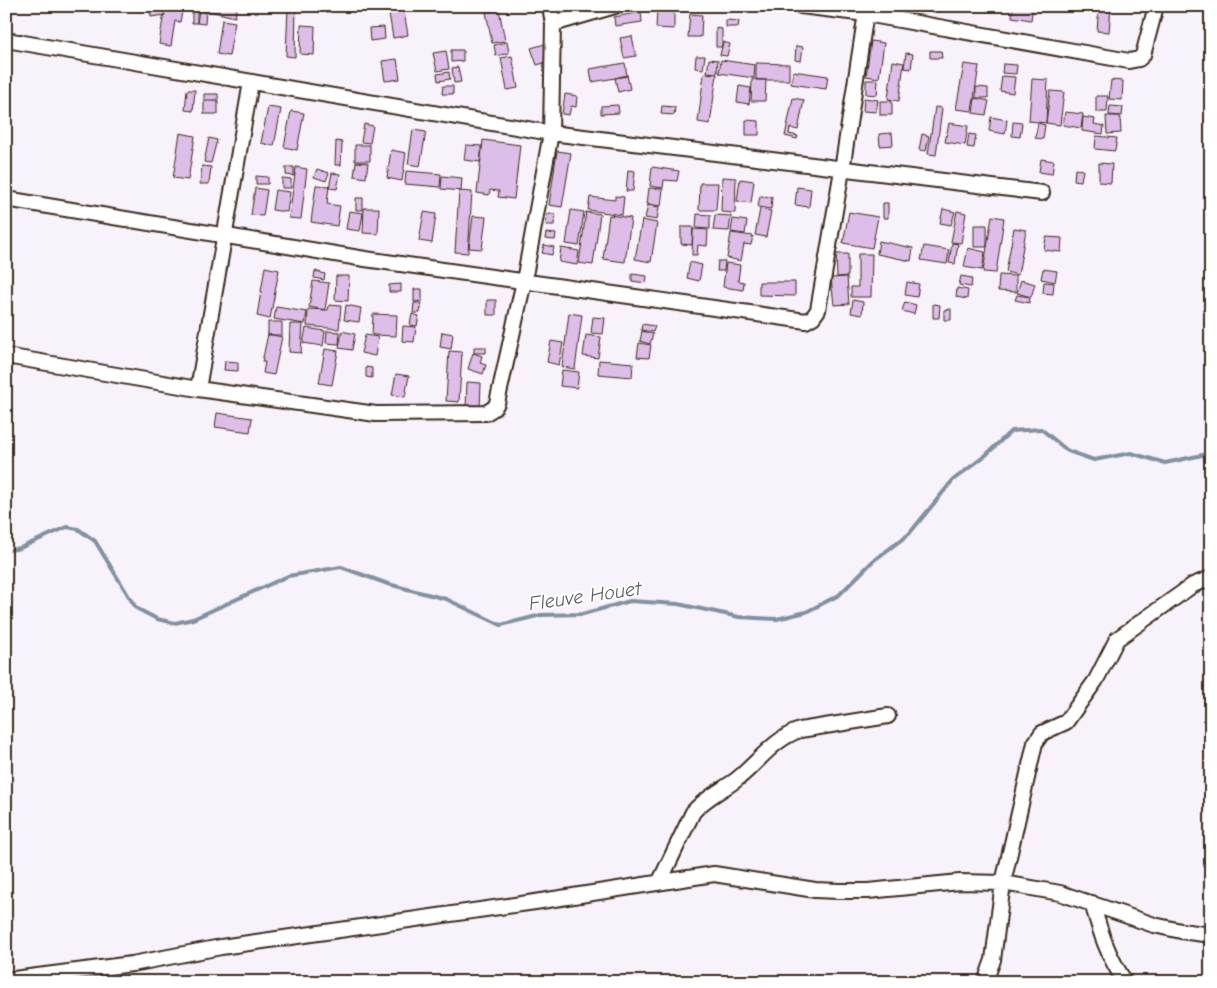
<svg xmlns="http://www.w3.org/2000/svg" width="1217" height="988" font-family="'Comic Neue',sans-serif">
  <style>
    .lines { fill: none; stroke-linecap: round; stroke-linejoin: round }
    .stream { stroke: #8191a1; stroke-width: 4 }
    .building { fill: #debde8; stroke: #3b2a1e }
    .minor-casing { stroke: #3b2a1e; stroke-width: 18 }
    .minor { stroke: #fff; stroke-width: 14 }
    .labels { text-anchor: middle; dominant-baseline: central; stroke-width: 4; stroke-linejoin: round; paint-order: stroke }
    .water-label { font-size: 20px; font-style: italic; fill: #5e5d60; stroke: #fff }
  </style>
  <rect width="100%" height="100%" fill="#f8f2fa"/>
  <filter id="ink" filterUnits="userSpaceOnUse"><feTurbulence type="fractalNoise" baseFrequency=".02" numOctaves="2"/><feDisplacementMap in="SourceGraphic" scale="10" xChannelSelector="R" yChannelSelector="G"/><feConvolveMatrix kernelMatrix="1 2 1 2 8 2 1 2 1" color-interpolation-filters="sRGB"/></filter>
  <g filter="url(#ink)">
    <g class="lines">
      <path class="stream" d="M6,551L20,548L67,527L78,529L95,541L136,608L157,619L175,623L193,619L288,576L341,567L388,584L446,599L501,625L541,615L583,614L630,601L678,604L739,617L777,619L806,612L839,595L873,561L909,534L953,480L986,455L1011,431L1041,429L1068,451L1094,460L1131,453L1165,463L1207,454L1211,450"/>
    </g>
    <path class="building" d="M150,6H164L165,15L151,17Z
      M165,6L183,7L180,22L175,21L171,46L159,44Z
      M200,6H237L235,17L200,9Z
      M288,6H296L295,57L286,56Z
      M403,6L408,35L393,38L388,7Z
      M1013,6H1033L1031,20L1012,17Z
      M1099,6H1111L1109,32L1097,31Z
      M192,9H197V23H192Z
      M499,9L505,41L492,43L486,12Z
      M199,10L206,11L205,24L197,23Z
      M657,10L674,11V29L656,28Z
      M641,12L642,22L615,26L614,17Z
      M690,14L702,15L701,37H688Z
      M222,20L235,22L229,56L217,54Z
      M726,20L739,21L738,27H726Z
      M301,25L315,26L314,55L300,54Z
      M384,27L385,39L370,41L369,28Z
      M716,28L722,29V47H716Z
      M632,36L636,56L624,58L620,38Z
      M871,41L884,43L879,78L866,76Z
      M507,42L509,53L496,56L494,45Z
      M723,42L730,44L727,56L720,55Z
      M545,44L551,61L537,65L531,48Z
      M796,46L803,47L801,61L795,60Z
      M451,50H463V61L451,62Z
      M446,51L449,69L437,71L433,53Z
      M930,51H941L942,58H930Z
      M906,53L913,54L911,69L904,68Z
      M512,56L518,88L507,90L501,58Z
      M696,56H705L703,69L695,68Z
      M397,59L400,79L385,81L382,61Z
      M709,59L718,60L717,73L707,72Z
      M721,60L755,65L754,78L719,73Z
      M893,61L904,63L899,101L888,99Z
      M625,63L627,76L592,82L590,69Z
      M756,63L789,64V80H756Z
      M964,64L979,66L972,111L956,109Z
      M1003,64L1017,65L1016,74L1002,73Z
      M458,67L461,82L454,83L452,68Z
      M793,71L828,76L826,89L791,84Z
      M449,72L450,79L438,81L437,74Z
      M704,73L717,74L710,124L698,122Z
      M627,75L630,89L618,92L615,78Z
      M1002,76L1015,77L1013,93L1000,91Z
      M752,79L766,80L765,101H751Z
      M1032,79L1048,80L1046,123L1029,121Z
      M866,80H878L877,95L866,94Z
      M1111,80L1123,81L1122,100L1109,99Z
      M443,86H453V94H442Z
      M739,86L751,88L749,104L737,102Z
      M976,87L988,88V98H976Z
      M187,90H195L193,111L185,110Z
      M1050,91L1064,92L1060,125L1046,123Z
      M204,94H218V100H204Z
      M565,94L577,96L576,107L571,106L569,115L562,114Z
      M1096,96H1108L1107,112H1096Z
      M793,98L804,100L798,130L790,128L789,134L798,136L797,139L785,136Z
      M864,98L878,100L876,112L863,111Z
      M975,98L989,101L986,115L973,113Z
      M204,101H218V114H204Z
      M880,101H892V115H880Z
      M618,105L619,113L601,114V106Z
      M662,106L675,107L674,115L661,114Z
      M1110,106L1123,107L1122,116L1109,115Z
      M268,107L281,109L274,146L261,143Z
      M935,107L942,108L936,155L928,154Z
      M291,111L304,113L297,150L284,147Z
      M1065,112L1083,114L1081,128L1063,125Z
      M1106,116H1120L1121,133L1107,134Z
      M991,117L1007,120L1005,134L989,131Z
      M1083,117L1095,119L1094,124L1104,126L1103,134L1082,131Z
      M746,120L759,121V135H746Z
      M1013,122L1022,123L1020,137L1012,136Z
      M949,123L968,126L965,145L945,142Z
      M1038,123L1045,125L1043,139L1035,138Z
      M364,124L373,126L370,143L361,142Z
      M413,130L426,132L420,166L408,164Z
      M180,133L195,136L188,180L173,178Z
      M892,133L893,145L880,146L879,134Z
      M922,134L929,136L926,151L919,150Z
      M969,134L976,135L974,148L967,147Z
      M1096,136L1117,138L1115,151L1095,149Z
      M209,138L217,140L211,163L204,162Z
      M483,140L520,145L514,199L498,197L499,191L490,190L489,195L477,193Z
      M336,141L342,142L341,165H335Z
      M355,145H370V161H355Z
      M466,145L482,146L480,162L464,160Z
      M391,150L406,153L402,181L387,178Z
      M557,151L571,153L562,207L549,205Z
      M1041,159L1054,161L1052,174L1039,172Z
      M356,162L368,163L366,178L354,176Z
      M1099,163L1112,164L1111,183L1099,182Z
      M202,166L211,167L209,184H200Z
      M286,167H294V176L286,175Z
      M296,167L307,169L301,219L289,218Z
      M652,167L679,171L677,181L664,180L663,188L650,186Z
      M317,169L329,173L326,181L314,177Z
      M1075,169L1083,170L1081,181L1074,180Z
      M628,170L635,171L633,191H626Z
      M406,171L441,174L440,187L405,184Z
      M332,173L340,174L337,189L329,188Z
      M256,176L268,177V184H256Z
      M442,176L462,178L461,191L441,189Z
      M722,177L736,178L735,213L721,212Z
      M282,178L291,179V188H282Z
      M740,179L754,181L751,203L737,201Z
      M700,183H718L716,210H699Z
      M316,185L329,186L327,204L340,206L337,226L311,222Z
      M797,187L811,189L809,207L795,205Z
      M255,188L267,190L263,216L251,215Z
      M649,188L663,189L661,206L647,204Z
      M275,190L290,192L287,212L272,210Z
      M459,191L472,192L468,253L455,252Z
      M615,196L624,197L622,215L588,210L590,197L615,200Z
      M760,196L772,197L771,209L758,207Z
      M356,198H363V210H356Z
      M883,203H888V218H883Z
      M648,205L659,207L657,220L645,218Z
      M364,208H379L378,234L363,233Z
      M760,209L771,211L766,237L755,235Z
      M943,209L955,212L951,225L940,223Z
      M571,210L584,212L579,246L566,244Z
      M349,211L363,213L360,231L346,229Z
      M957,211L966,213L961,243L951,242Z
      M424,212L436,214L432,243L419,241Z
      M586,212L600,214L593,265L579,263Z
      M849,212L878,217L872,248L843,243Z
      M547,214H555L554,225H546Z
      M697,214L710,215V229L696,228Z
      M609,215L631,218L625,262L603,259Z
      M715,215L731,216L729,231L713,230Z
      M473,216L486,217L482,249L469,248Z
      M992,216L1004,218L996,273L983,272Z
      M733,219L747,221L745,234L731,232Z
      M642,220L657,223L651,262L635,259Z
      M974,225H987V247H974Z
      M681,227H693L692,245L681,244Z
      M1014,228L1026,230L1018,275L1006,272Z
      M693,229L708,230L707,246L698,245L697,255H692Z
      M546,233L556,234L555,240L545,239Z
      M731,233L753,236L751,245L744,244L741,261L727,258Z
      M1046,237L1062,238L1061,252L1044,250Z
      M879,241L913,248L911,261L877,254Z
      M952,243L958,244L955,264L949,263Z
      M544,245L554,247L552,255L542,253Z
      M924,246L949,250L947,264L921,260Z
      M561,248L579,251L577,265L559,262Z
      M968,248L985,252L982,270L964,267Z
      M836,254H848V276L837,277Z
      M858,254H872L871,297H851V287H858Z
      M718,261H725L724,271H717Z
      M690,262L702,265L699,281L687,278Z
      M726,263L740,265L738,281L744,282L743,290L723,287Z
      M265,267L279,270L270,319L257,316Z
      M1043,269L1057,271L1055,282L1041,279Z
      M315,271L325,274L324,280L314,278Z
      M632,274L647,276L646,283L632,281Z
      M999,275L1016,276V292L998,291Z
      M336,276H349L348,301L335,300Z
      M961,276L972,278L971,287L959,285Z
      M847,277L849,304L834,305L831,278Z
      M1021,280L1035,284L1031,297L1017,293Z
      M313,281L329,283L325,310L309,307Z
      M759,282H795V296L759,295Z
      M907,282L919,284L917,297L905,295Z
      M1044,282L1054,283L1053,294L1043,293Z
      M401,284V292H389V285Z
      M957,288L968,290L967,299L956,297Z
      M414,289H422V301L414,302Z
      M1017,295L1030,297L1029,303L1015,300Z
      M487,300H496V315H487Z
      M853,300L863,302L862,315L851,313Z
      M905,302L916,305L914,314L902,311Z
      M414,303H421L420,313H413Z
      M933,304L940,305L939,318H933Z
      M329,305L341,306L339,329L307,326L308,309L328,310Z
      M346,305L361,308L359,322L344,320Z
      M276,307L307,312L305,324L274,319Z
      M951,309V320H944V310Z
      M569,313L582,315L575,369L562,367Z
      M373,314L397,315L396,336L372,335Z
      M412,314L419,316L417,326L410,325Z
      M593,317L605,318L603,334L591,333Z
      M268,322H282V335H268Z
      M290,324H303L301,353L289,352Z
      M642,324L655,326L653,332L641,330Z
      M403,326L416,327L414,342L402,341Z
      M306,328L325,331L323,346L303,343Z
      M327,331L340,332L339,344L326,343Z
      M342,331L355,334L352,350L339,348Z
      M642,331L653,334L650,344L640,341Z
      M442,332L453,334L451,349L440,347Z
      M268,334L282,337L274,375L263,373L265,362H262Z
      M365,335L378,337L375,356L361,353Z
      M586,335L601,337L598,358L583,356Z
      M551,341L563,343L559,365L547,362Z
      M639,343L651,345L649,358L637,357Z
      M474,347H486V353H474Z
      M325,349L338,351L332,385L319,383Z
      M449,351L462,352L459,402L446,401Z
      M473,353L482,356L480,363L486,365L483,374L468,369Z
      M599,360L633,363L632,377L598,374Z
      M225,361L238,362V371L224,370Z
      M366,367L372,368V378L366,377Z
      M562,370L579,372L577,388L560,386Z
      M396,374L409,376L405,397L392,395Z
      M467,382L481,383L480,409L466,408Z
      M217,413L252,418L250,432L215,427Z"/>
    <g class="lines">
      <g class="minor-casing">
        <path id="minor" d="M801,6L866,14L1129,61L1139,59L1143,55L1156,6
          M553,24L615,6
          M6,40L551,133L1042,193
          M6,199L365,259L806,321L813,317L818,310L842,170L867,6
          M6,356L198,389L376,414L486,413L494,408L497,403L524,281L551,133L553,24L550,6
          M198,389L251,82
          M660,881L693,812C705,798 721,791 736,780C758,763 773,739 800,730L888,716
          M1092,903C1101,934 1107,954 1125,982
          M6,980L132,964L221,947L535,902L714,874L815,890L839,891H868L960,882L1003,883L1060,893L1154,925L1181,931L1211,935
          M985,982L993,960L1003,883L1035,743L1042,733L1066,722L1096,680L1117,639L1193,585L1211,578"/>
      </g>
      <use href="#minor" class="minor"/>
    </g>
  </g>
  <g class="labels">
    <g class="water-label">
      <text transform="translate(585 596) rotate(-8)">Fleuve Houet</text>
    </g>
  </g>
  <rect width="1217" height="988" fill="none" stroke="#fff" stroke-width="25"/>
  <rect x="12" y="12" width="1192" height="963" fill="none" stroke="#3b2a1e" stroke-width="2" filter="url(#ink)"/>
</svg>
